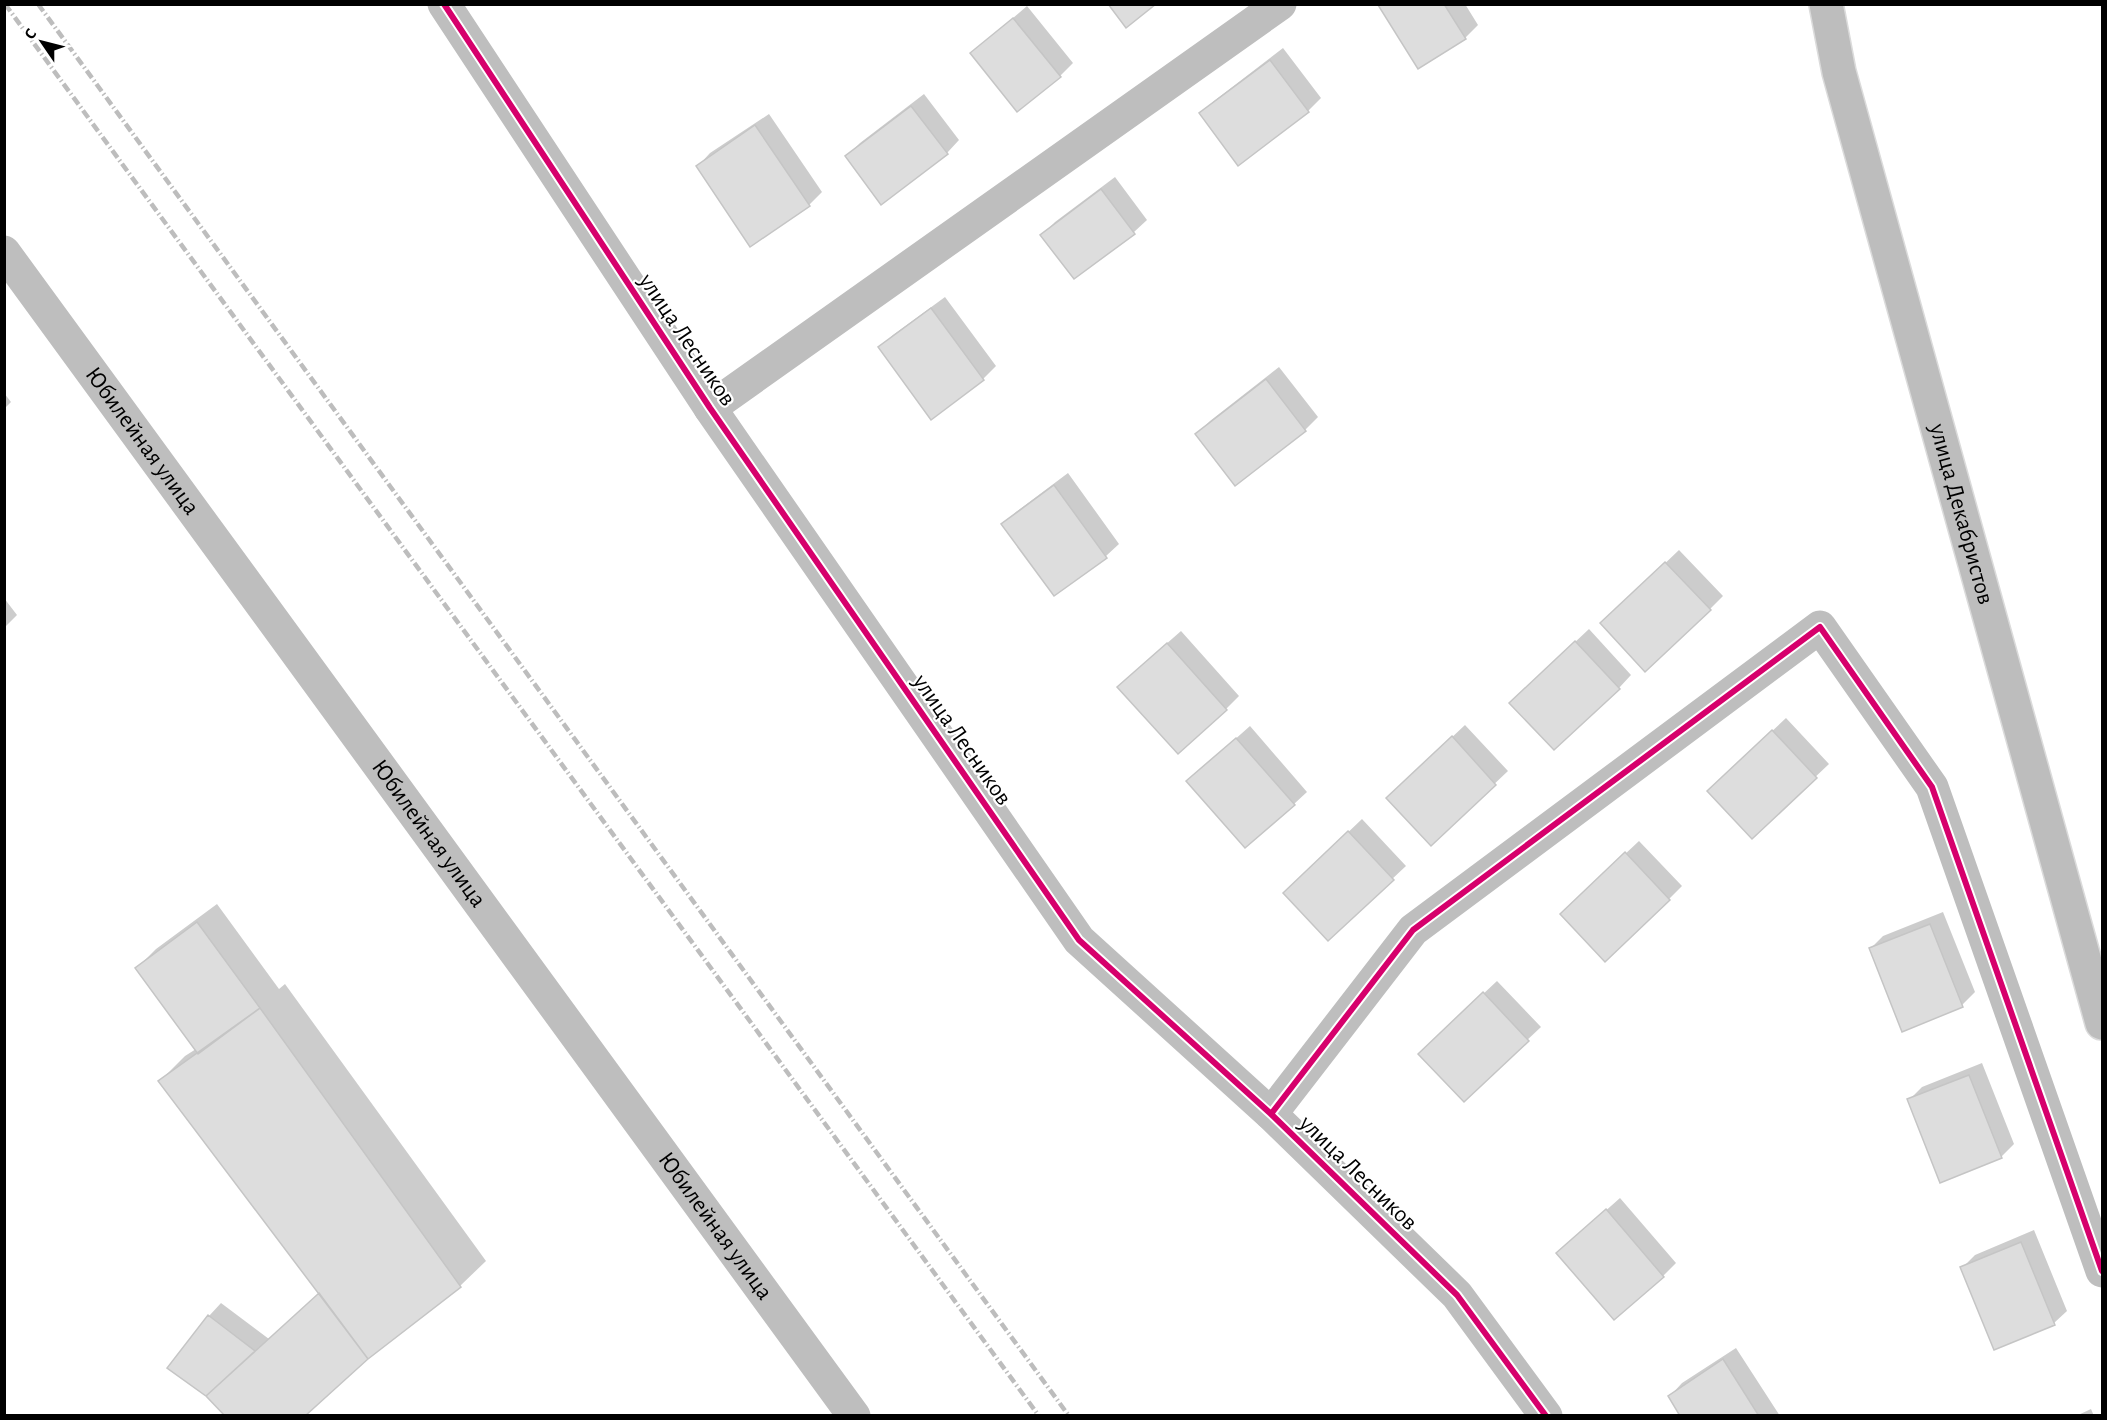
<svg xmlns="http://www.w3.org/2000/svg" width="2107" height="1420" font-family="'Alegreya Sans',sans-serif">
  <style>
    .shadow { fill: #0003 }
    .building { fill: #ddd; stroke: #c5c5c5; stroke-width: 1.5 }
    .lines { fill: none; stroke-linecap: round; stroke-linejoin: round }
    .primary-casing { stroke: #dbdbdb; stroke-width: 36 }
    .street { stroke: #bebebe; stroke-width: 33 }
    .primary { stroke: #bdbdbd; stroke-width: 33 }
    .rail { stroke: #bdbdbd; stroke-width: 4.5; stroke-dasharray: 9 3 1.5 3; stroke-linecap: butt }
    .cycleway-casing { stroke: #fff; stroke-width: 10 }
    .cycleway { stroke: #d6006c; stroke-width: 6 }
    .labels { text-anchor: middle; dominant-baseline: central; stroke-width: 4.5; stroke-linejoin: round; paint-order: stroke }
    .street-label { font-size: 24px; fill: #000; stroke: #fff }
  </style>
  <rect width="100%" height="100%" fill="#fff"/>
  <path class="shadow" d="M1465,4L1478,25L1465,38L1419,67L1380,5Z
    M1027,6L1073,63L1060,76L972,53Z
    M1283,48L1321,98L1308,111L1239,163L1201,114L1214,101Z
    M924,94L959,140L947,153L847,156L860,143Z
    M769,114L822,192L809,205L698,166L710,153Z
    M1115,177L1147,220L1134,232L1042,235L1055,222Z
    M945,297L996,366L983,379L880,347L893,335Z
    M1279,367L1318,417L1305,430L1235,484L1197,434L1210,421Z
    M4,393L11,402L4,409Z
    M1068,473L1119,544L1106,556L1054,594L1003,525L1016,512Z
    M1679,550L1723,596L1710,609L1615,611Z
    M4,598L17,615L4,628Z
    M1589,629L1631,675L1619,688L1524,690Z
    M1181,631L1239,696L1226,709L1132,674Z
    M1786,718L1829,764L1752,837L1722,778Z
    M1465,725L1508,771L1431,844L1401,785Z
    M1250,726L1307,792L1294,804L1188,781Z
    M1362,819L1406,866L1328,939L1298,880Z
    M1639,841L1682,886L1669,899L1575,901Z
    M217,904L279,989L285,984L486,1261L460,1286L367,1358L227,1416L207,1394L209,1316L221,1303L269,1339L320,1293L160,1081L185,1056L196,1049L137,968L156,949Z
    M1943,912L1975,992L1962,1005L1870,949L1883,936Z
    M1497,981L1541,1027L1464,1100L1433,1041Z
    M1982,1063L2014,1144L2001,1157L1909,1100L1922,1087Z
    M1620,1198L1676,1263L1663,1276L1558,1253Z
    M2034,1230L2067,1311L2054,1323L1995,1348L1962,1268L1975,1255Z
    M1736,1348L1780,1416H1682L1670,1396L1682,1383Z
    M2091,1409L2094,1416H2076Z"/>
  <path class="building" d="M1108,4H1156L1126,28Z
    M1444,4L1466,39L1418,69L1378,5Z
    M1013,18L1061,77L1017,112L970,53Z
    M1270,60L1309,112L1238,166L1199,113Z
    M911,106L948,154L881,205L845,156Z
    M755,125L810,206L750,247L696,166Z
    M1101,189L1135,234L1074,279L1040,235Z
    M931,308L984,380L931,420L878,347Z
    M1266,379L1306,431L1235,486L1195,434Z
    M1054,485L1107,558L1054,596L1001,524Z
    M1665,562L1711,610L1645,672L1600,623Z
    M1575,641L1620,689L1554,750L1509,703Z
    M1167,643L1227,710L1178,754L1117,687Z
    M1772,730L1817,778L1752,839L1707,791Z
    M1452,736L1496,785L1431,846L1386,798Z
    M1236,738L1295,805L1245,848L1186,781Z
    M1348,831L1394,880L1328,941L1283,893Z
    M1625,852L1670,900L1605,962L1560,914Z
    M197,922L260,1008L198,1054L135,968Z
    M1930,924L1963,1007L1902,1032L1869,948Z
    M1483,992L1529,1041L1464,1102L1418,1054Z
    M260,1008L461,1287L368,1359L158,1081Z
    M1969,1075L2002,1158L1940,1183L1907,1099Z
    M1606,1209L1664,1277L1614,1320L1556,1253Z
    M2021,1242L2055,1325L1994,1350L1960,1267Z
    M319,1293L368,1359L305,1416H225L206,1396Z
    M208,1315L255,1351L206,1396L167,1368Z
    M1723,1359L1759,1416H1680L1668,1396Z"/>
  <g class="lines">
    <g class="primary-casing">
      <g id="primary">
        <path id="s2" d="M1826,4L1839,72L2102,1023"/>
      </g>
    </g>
    <g class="street">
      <path d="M444,4L710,408L1079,940L1271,1114L1457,1295L1546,1416"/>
      <path id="s1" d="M4,252L854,1416"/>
      <path d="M710,408L1280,4"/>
      <path d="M1271,1114L1413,930L1820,627L1932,787L2102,1271"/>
    </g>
    <use href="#primary" class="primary"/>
    <path class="rail" d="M5,4L1039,1416
      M38,4L1069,1416"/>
    <g class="cycleway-casing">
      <path id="cycleway" d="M444,4L710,408L1079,940L1271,1114L1457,1295L1546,1416
        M1271,1114L1413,930L1820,627L1932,787L2102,1271"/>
    </g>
    <use href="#cycleway" class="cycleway"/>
  </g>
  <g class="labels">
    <g class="street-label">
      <text transform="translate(687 340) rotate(56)">улица Лесников</text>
      <text stroke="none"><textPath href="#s1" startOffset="234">Юбилейная улица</textPath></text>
      <text stroke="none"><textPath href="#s2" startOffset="528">улица Декабристов</textPath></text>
      <text transform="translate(962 740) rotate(55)">улица Лесников</text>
      <text stroke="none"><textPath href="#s1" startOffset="720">Юбилейная улица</textPath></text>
      <text transform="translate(1358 1173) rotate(44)">улица Лесников</text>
      <text stroke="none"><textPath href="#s1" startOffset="1206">Юбилейная улица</textPath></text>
    </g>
  </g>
  <rect width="2107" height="1420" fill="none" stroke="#000000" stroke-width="12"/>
  <g transform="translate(42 42) rotate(305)" stroke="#ffffff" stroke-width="4.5" paint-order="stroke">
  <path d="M0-4.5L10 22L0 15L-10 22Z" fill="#000000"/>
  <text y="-9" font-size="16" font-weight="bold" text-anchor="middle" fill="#000000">С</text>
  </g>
</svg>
